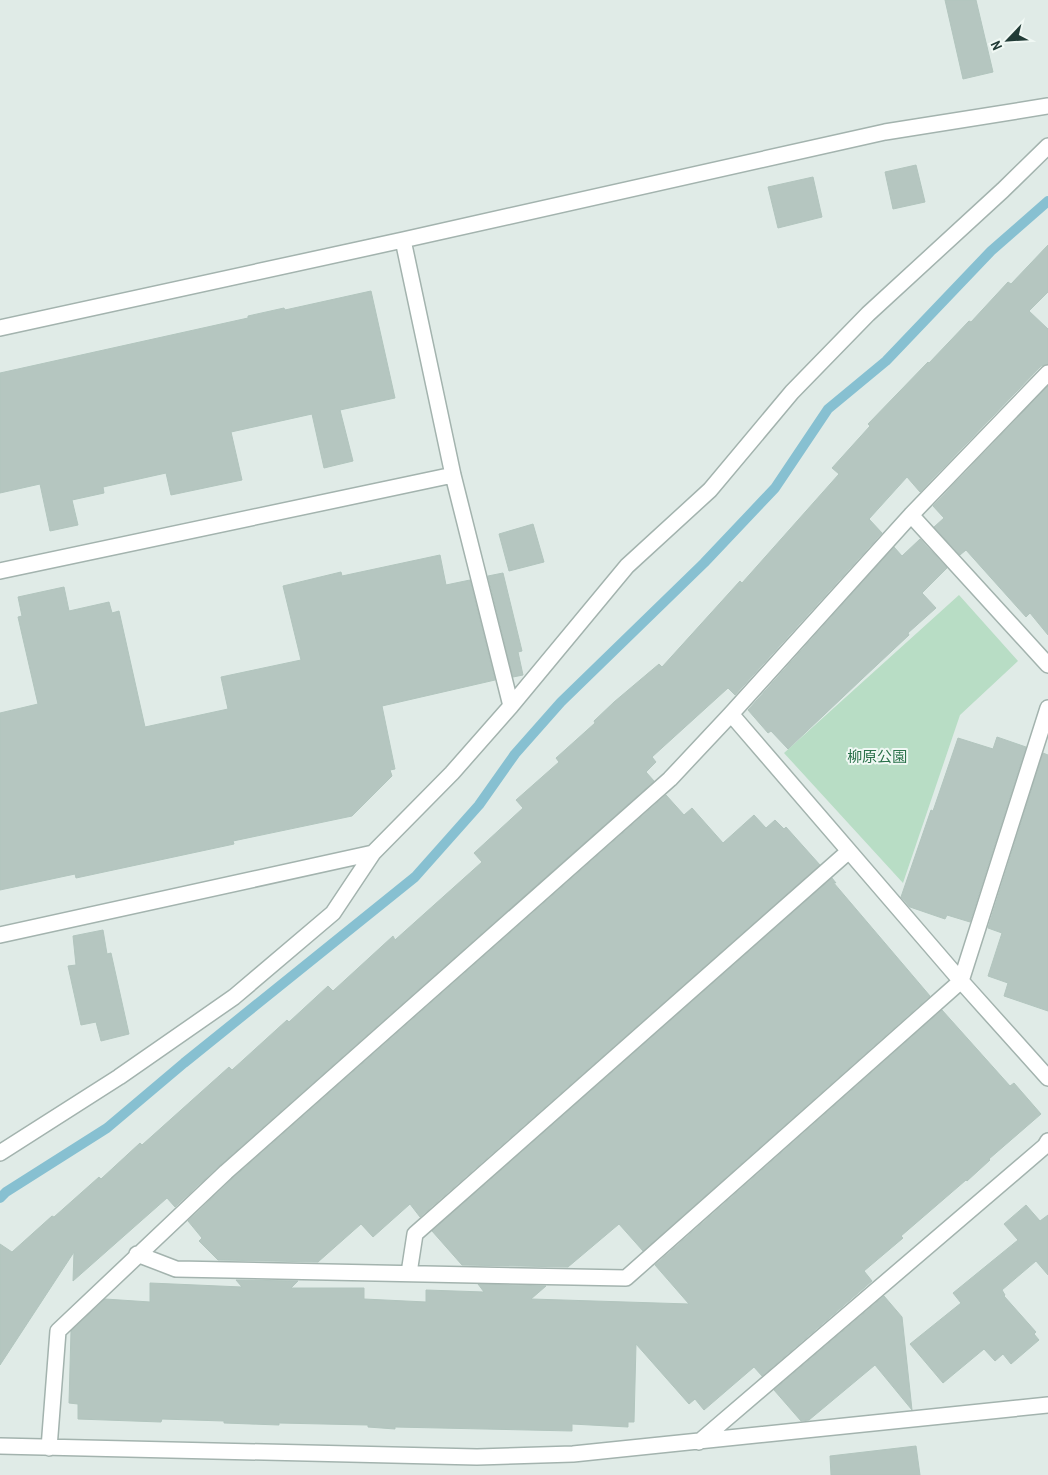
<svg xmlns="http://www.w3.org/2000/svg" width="1048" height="1475" font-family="'Archivo Narrow','Noto Sans JP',sans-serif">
  <rect width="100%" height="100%" fill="#e0ebe7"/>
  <path fill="#b8ddc5" d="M959,595L1018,661L960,715L903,883L784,753Z"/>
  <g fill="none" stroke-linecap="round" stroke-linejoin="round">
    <path stroke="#87c0d1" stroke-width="10" d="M0,1198L6,1192L107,1128L184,1063L415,877L479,805L515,754L561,702L704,563L775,488L828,409L886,361L991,251L1048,201"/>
  </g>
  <path fill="#b5c6c0" stroke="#b2c5be" d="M945,0H976L993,72L963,79Z
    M916,165L925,202L893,209L885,172Z
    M813,177L822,217L778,228L768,187Z
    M1048,245V292L1029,311L1048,329V364L1041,366L920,492L907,477L869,519L882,533L735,695L728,688L652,757L656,762L646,772L654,781L220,1165L175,1207L167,1198L73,1281L74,1252L0,1365V1244L12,1252L52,1216L54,1217L99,1177L101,1179L140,1143L142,1145L229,1067L232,1070L287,1020L289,1022L328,986L333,991L393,936L395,940L482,862L474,853L523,808L516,800L559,762L556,758L595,723L594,721L614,702L659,664L662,667L740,581L742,583L839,474L832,468L870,426L868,424L928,362L929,363L969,321L971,322L1008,282L1011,284Z
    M371,291L395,398L340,410L353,461L324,468L312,414L231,432L242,480L171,495L166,473L103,487L104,493L72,500L78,525L50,531L40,484L0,493V373L248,318V316L284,308L285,310Z
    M1048,386V635L1030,613L1026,617L966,550L960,555L934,527L944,518L933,506Z
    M533,524L544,562L509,571L499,534Z
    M920,539L947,568L922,593L936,608L908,633L909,635L862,679L788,749L771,731L768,733L748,710L894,547L902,556Z
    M440,555L446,585L470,580L495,680L382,706L395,769L390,770L392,776L352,816L233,841L234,844L76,878L75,874L0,890V713L38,704L18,617L22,616L18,597L64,587L69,611L109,602L112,613L119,611L145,727L228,709L221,677L301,660L283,586L341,572L342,576Z
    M503,573L522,651L518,652L523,675L513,677L488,576Z
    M997,737L1026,747L970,922L947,915L945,919L910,907L901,897L931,810L933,811L958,738L993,749Z
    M1043,753L1048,755V1011L1004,996L1008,983L988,976L1002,933L988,928Z
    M666,795L684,815L692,808L723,843L754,815L766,828L775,820L784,829L786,827L820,865L420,1217L410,1204L373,1237L361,1224L318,1262L218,1260L199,1241L202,1238L188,1221L232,1179Z
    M832,878L836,883L833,882L930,996L643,1251L619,1224L568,1267L462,1265L432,1231Z
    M103,930L107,954L111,953L129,1034L101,1041L96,1022L81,1025L68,966L76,965L73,936Z
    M942,1010L1010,1086L1014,1083L1041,1114L989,1159L990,1160L967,1181L966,1180L901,1236L903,1238L864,1271L872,1281L762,1376L754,1367L704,1410L695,1399L689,1404L636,1344L634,1422H628V1427L572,1424V1431L395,1427V1429L368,1427V1425L279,1423V1425L224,1423V1421L162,1419L161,1422L78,1419V1404L69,1403L71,1331L105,1299L150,1302V1283L242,1287L236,1280L298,1281L291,1288H364V1299L426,1302V1290L484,1292L478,1284L546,1286L531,1299L689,1304L655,1265Z
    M1026,1205L1040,1221L1048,1215V1275L1036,1261L1002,1290L1005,1295L1004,1296L1036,1332L1034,1334L1039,1340L1011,1364L1003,1354L995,1361L984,1349L943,1383L910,1344L961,1303L953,1293L1018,1240L1004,1224Z
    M884,1296L902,1317L912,1410L875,1365L809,1420L801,1421L774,1390Z
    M916,1446L920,1475H831L830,1456Z"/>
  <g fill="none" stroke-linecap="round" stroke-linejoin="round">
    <g stroke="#a3b3ae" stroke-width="18">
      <path id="street" d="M403,240L453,475L511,706
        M0,328L403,240L885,132L1048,106
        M911,515L1048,665
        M0,571L453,475
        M731,714L961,981L1048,1078
        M0,935L373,853L452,773L511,706L627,566L710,490L792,392L868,314L1003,190L1048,146
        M0,1153L119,1077L234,997L333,913L373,853
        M137,1254L176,1269L626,1278L961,981L1048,708
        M409,1273L415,1234L849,851
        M699,1442L1045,1146L1048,1141
        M0,1446L477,1457L573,1454L1048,1405
        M49,1448L58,1331L226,1172L670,779L731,714L911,515L1048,373"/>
    </g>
    <use href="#street" stroke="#fff" stroke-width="15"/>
  </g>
  <g text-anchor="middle" stroke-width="4" stroke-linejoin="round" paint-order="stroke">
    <g font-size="15" fill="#2b724b" stroke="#f0f8f4">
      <text x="877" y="762">柳原公園</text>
    </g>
  </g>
  <g transform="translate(1008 40) rotate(245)" stroke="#f0f8f4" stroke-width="4" paint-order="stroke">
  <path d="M0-4L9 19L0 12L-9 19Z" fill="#213b36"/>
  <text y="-8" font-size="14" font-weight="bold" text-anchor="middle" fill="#213b36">N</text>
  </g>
</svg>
